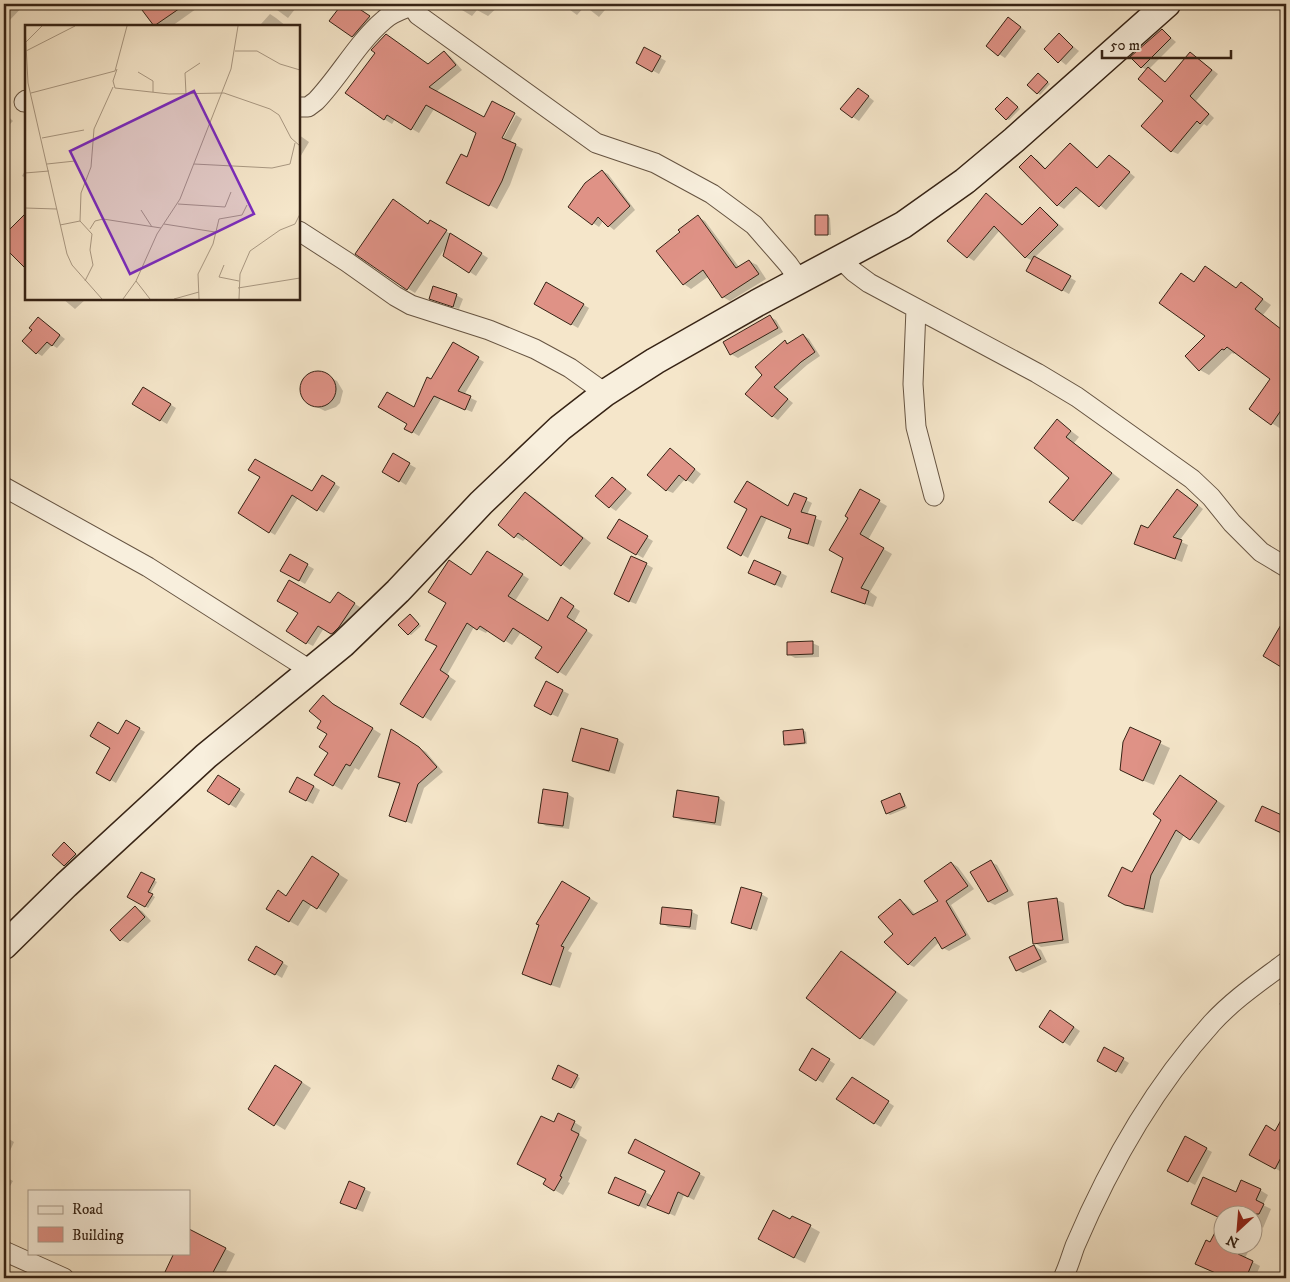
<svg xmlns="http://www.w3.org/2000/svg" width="1290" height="1282" font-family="'IM FELL DW Pica',serif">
  <rect width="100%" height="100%" fill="#f5e6ca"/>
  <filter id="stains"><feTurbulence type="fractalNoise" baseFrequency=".004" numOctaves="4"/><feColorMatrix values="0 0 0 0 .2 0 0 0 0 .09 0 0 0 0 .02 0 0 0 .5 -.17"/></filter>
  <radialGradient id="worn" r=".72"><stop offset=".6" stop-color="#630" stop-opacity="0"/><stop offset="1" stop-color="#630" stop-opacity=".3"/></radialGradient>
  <path fill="#0003" d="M4,4H25L8,22L4,20Z
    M153,4H203L172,26H155L144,10Z
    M269,4H299L288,18Z
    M343,4H351L375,21L359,40L331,21Z
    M456,4H501L488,16L477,10L472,16L462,10Z
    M562,4H610L599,17L585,6L577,15Z
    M675,4H692L690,10Z
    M1052,4H1065L1058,7Z
    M270,14L276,18L286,26H264L261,24Z
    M1014,22L1026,31L1005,58L987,46Z
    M1162,30L1176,42L1149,69L1166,83L1191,53L1218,74L1196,101L1214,118L1207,126L1204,124L1178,154L1171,151L1165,101L1147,70L1141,67Z
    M1059,35L1079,51L1066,65L1046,49Z
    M394,40L429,65L444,52L451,57L462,70L436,92L498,143L500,144L516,115L522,119L510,142L523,149L510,185L497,209L447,182L468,159L478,132L434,109L419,133L395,119L392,124L384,119Z
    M644,49L666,61L659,74L637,62Z
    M1039,74L1050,84L1040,95L1029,85Z
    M864,93L874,101L859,121L853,117Z
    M1010,100L1020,109L1009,120L1006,119Z
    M4,113L13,121L4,130Z
    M299,135L309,142L299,159Z
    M1070,144L1076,148L1099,169L1109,156L1135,177L1106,210L1082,191L1064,209L1058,205L1031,156L1038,160L1047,170Z
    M26,169V178L22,176Z
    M602,171L608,174L635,210L614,230L603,221L599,227L570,207Z
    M986,195L1024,225L1041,209L1047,213L1064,229L1034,258L1076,281L1069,294L1028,271L1033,261L1025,257L1000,230L974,261L968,257Z
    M26,212V265L4,245V237Z
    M828,216L830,218L831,235H819L817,234Z
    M698,217L705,221L739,267L749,261L757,265L766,279L730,301L723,297L709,276L691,289L684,284L658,251Z
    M429,225L438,226L488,258L476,276L444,255L446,247L415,293L407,288Z
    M1195,283L1237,289L1241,284L1271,305L1263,315L1286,333V421L1281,429L1250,409L1271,379L1236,352L1234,354L1232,353L1209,375L1200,370L1207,336Z
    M547,284L589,308L578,328L536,304Z
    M456,295L463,299L459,309L430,298Z
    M63,299H86L75,309Z
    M770,317L776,320L783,332L738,358L731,354Z
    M43,322L65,339L57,348L52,345L42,356L37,353L34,330Z
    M803,335L809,339L820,356L807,365L778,391L793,403L778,420L772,416L764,375L785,342L789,344Z
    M453,344L484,362L464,395L477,401L472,412L441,399L419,436L406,428L414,409Z
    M319,372L337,381L343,391L340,403L336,407L325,411L307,402L303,398L301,386L307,376Z
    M144,388L176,408L167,424L134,404Z
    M1058,421L1079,437L1074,443L1120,479L1082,525L1073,520L1071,477Z
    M676,454L701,474L693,484L685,479L673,493L666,490Z
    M393,455L416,468L406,485L384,471Z
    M262,476L312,493L323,477L340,487L324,513L298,498L275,535L239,513Z
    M613,478L632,493L616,511L610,507Z
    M861,491L887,506L868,540L892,554L870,592L877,597L873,607L840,596L832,591L845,557L850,518Z
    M526,493L534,498L591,543L570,570L526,538L523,541L514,536Z
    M1184,494L1203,509L1179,541L1188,545L1182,562L1142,547L1148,529Z
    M806,500L812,503L807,515L822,521L814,547L790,538L793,529L767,518L748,558L728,547L749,509L788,507Z
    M619,521L653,541L643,558L609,538Z
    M4,533L6,534L5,555H4Z
    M290,555L314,569L305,584L282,570Z
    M495,557L529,579L515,601L548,622L561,599L580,611L574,622L593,635L566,676L537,658L544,647L521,632L512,645L488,630L486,633L474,627L447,675L456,681L431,721L402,703L438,646L472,576Z
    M646,564L653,568L636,604L621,598Z
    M781,573L787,576L782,588L756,576Z
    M338,594L360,607L345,630L338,637L324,628L313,646L307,643Z
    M413,617L421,626L411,635L409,634Z
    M812,643L819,646V657L795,658L788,654Z
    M547,683L569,694L558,717L542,710Z
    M323,697L381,734L359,770L355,768L342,790L316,775L329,752V734L322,721Z
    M127,722L145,732L116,783L98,772Z
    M1130,729L1170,748L1154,785L1132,776Z
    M803,730L806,732L807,744L788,746L786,744Z
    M398,734L426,752L443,772L424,788L412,824L390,815L401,785L379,777Z
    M618,740L624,744L615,774L579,764L573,760Z
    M1181,776L1225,806L1199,844L1184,835L1160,880L1153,913L1135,909L1117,900L1163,820Z
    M298,778L320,790L313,804L297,796Z
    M225,780L245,794L236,808L229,804Z
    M567,794L574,798L569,829L546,826L540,822Z
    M900,795L902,796L907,808L890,815L887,813Z
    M719,798L725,802L721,826L681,820L675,816Z
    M67,845L78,856L67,867L65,865Z
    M991,862L997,865L1014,895L995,905L989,902Z
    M321,863L348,880L326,913L312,904L298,926L289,921L287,897Z
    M952,863L958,867L974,889L951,905L971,939L949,951L943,948L939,942L914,967L908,964L894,934L900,900L906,904L916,915L940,901Z
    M142,874L157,882L150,894L155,897L148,908L129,896Z
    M563,883L598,903L568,951L572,953L560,988L532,979L523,974Z
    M761,894L768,898L757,931L732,922Z
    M1057,900L1064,903L1069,943L1041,947L1035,943Z
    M135,908L142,911L151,921L128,943L121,940Z
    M692,912L698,915L696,930L668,927L662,923Z
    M1034,946L1041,950L1047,962L1023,973L1017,970Z
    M257,948L288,966L282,978L250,959Z
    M842,953L855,960L908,1000L874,1046L861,1038Z
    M1286,996V1010L1279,1004Z
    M1056,1015L1080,1031L1070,1046L1040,1026Z
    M1105,1049L1129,1063L1122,1074L1098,1061Z
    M813,1050L835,1064L823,1083L800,1069Z
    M559,1067L580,1078L574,1089L553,1078Z
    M286,1072L311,1088L285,1130L249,1108Z
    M858,1082L894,1106L881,1127L874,1123Z
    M1283,1119L1286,1121L1285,1174L1259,1159Z
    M574,1122L582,1127L579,1135L587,1140L568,1182L570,1183L563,1195L544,1184L547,1179L555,1124Z
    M4,1136L14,1142L4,1164Z
    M1186,1138L1212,1152L1195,1185L1169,1170Z
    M635,1141L705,1177L694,1200L684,1195L675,1216L648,1204L646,1209L616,1196L645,1192L653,1196L666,1171Z
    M4,1176L13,1181L4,1196Z
    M364,1189L371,1192L363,1212L348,1206Z
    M1260,1190L1268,1195L1263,1205L1271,1209L1263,1228L1262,1227L1252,1244V1214H1222V1219L1192,1204L1236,1194Z
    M793,1217L820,1232L805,1263L769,1245Z
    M1222,1220V1244H1252L1245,1258L1260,1266L1255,1278H1228L1204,1268L1210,1243Z
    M189,1230L235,1254L223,1278H178L167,1272L189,1253Z"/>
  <path fill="#df9286" stroke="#362315" d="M151,4H186L154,26L142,10Z
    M342,4H352L370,16L352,37L329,21Z
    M1008,17L1021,27L998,56L986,46Z
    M1162,29L1171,38L1141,68L1130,57Z
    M1059,33L1073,47L1058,63L1044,49Z
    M386,34L428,64L444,51L456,65L429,87L484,117L492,101L515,113L502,138L516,144L502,181L489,206L446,183L461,154L467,157L476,133L426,105L411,130L387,115L384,120L345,93L375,53L371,50Z
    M644,47L661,56L652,72L636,63Z
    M1190,52L1212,70L1190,96L1209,114L1200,124L1197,121L1171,152L1141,126L1163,101L1138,79L1148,67L1165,82Z
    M1038,73L1048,82L1037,94L1027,85Z
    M858,88L869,96L852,118L840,109Z
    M1007,97L1018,107L1006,120L995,109Z
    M1070,143L1097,168L1109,155L1130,172L1099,207L1076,187L1057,206L1019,167L1031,155L1045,169Z
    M602,170L630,206L608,227L598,217L592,225L568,207L585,183Z
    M986,193L1022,225L1040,207L1058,225L1025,258L994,226L967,258L947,241Z
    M393,199L428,224L430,220L447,230L407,290L355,254Z
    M26,213V269L4,247V235Z
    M698,215L736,268L749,260L759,274L722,298L703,270L683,285L656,251L680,232L678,230Z
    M815,215H828V235H815Z
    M450,233L482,253L469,273L443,256Z
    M1034,256L1071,276L1062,291L1026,271Z
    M1205,266L1236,288L1241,282L1263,299L1255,309L1286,333V403L1271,425L1249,409L1270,379L1227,347L1224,350L1222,349L1199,371L1185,356L1205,336L1159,303L1181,273L1194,282Z
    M546,282L584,304L571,325L534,304Z
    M433,286L457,294L453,307L429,299Z
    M770,315L778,328L730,355L723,342Z
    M38,317L60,335L52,346L47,342L36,354L22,341L32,330L29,328Z
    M803,334L815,352L801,362L774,387L788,399L772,417L745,394L762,375L755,367L785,340L787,344Z
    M453,342L479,357L458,391L471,396L465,410L434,396L412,433L404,429L407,424L378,407L387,392L414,407L427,377L431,379Z
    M300 389a18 18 0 1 1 36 0a18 18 0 1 1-36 0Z
    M143,387L171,404L160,421L132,404Z
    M1057,419L1071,431L1066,437L1112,473L1073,521L1049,502L1069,478L1034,448Z
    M670,448L695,469L686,481L679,475L666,491L647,475Z
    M393,453L410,463L399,482L382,472Z
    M255,459L312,491L322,475L335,483L317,511L292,495L269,533L238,513L260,477L248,470Z
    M612,477L626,489L609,508L595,496Z
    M747,481L788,506L794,493L807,498L801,512L816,516L808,544L788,538L791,529L761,516L741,556L727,548L747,509L734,502Z
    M860,489L880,500L860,534L884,548L861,588L869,591L865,604L831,592L843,558L829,550L848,518L845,516Z
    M1177,489L1198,505L1173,537L1182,540L1175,559L1134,544L1141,525L1148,528Z
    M525,492L583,538L561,566L518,533L514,538L498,525Z
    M619,519L648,536L636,555L607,538Z
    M487,551L523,574L508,596L548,621L561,597L574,606L567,617L587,630L558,673L535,658L542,647L513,628L504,642L480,626L477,630L467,623L440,670L449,676L423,718L400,704L437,646L425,640L446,603L428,592L449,560L471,575Z
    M290,554L308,564L299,581L280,571Z
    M631,556L647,563L629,602L614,594Z
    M754,560L781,572L775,585L748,573Z
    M289,580L330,603L338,592L355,603L339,627L333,633L331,634L318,626L306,644L286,631L298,613L277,601Z
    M410,614L419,624L408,635L398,625Z
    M1286,616V670L1263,656Z
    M813,641V654L787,655V642Z
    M546,681L563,690L551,715L534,706Z
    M323,695L333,704L373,728L350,766L346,764L333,786L314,775L328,753L319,747L327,734L317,728L321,721L309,711Z
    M126,720L140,728L110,781L96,773L110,748L90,736L98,722L118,734Z
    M1130,727L1161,741L1143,781L1120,770L1123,742Z
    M581,728L618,739L609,771L572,761Z
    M391,729L419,747L437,767L418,784L406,822L389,816L400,783L378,777Z
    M803,729L805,743L784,745L783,731Z
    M218,775L240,789L229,805L207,791Z
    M1180,775L1217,801L1190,840L1176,830L1151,875L1144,909L1125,905L1108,896L1122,867L1132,872L1161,820L1153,814Z
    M297,777L314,786L306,801L289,792Z
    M543,789L568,793L563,826L538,823Z
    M677,790L719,797L715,823L673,817Z
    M900,793L905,806L886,814L881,801Z
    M1262,806L1286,817V835L1255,821Z
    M64,842L76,854L64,866L52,855Z
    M312,856L339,874L317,909L303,900L289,922L266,909L278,890L286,896Z
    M991,860L1008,891L988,902L970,872Z
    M951,862L968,886L946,901L966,935L942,949L935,937L908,965L884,942L893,934L878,917L900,899L913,915L938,901L924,881Z
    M141,872L155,879L148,892L153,894L145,907L127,897Z
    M562,881L590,898L561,946L564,947L551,985L522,974L539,925L536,924Z
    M741,887L762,893L751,929L731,923Z
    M1057,898L1063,940L1033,944L1028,902Z
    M135,906L145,917L120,941L110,930Z
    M662,907L692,910L690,927L660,924Z
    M1034,945L1041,959L1016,971L1009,957Z
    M256,946L283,962L275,975L248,960Z
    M841,951L896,992L860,1039L806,998Z
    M1050,1010L1074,1027L1063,1043L1039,1027Z
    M1104,1047L1124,1058L1116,1072L1097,1061Z
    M812,1048L830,1059L816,1081L799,1070Z
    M275,1065L302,1082L274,1126L248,1109Z
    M558,1065L578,1075L571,1088L552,1079Z
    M852,1077L889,1101L874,1124L836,1099Z
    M1286,1111V1148L1275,1169L1249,1155L1266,1125L1275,1131Z
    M558,1113L575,1121L571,1130L579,1134L560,1176L562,1177L554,1191L543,1184L546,1179L517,1164L541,1116L554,1122Z
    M1185,1136L1207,1148L1188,1182L1167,1171Z
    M635,1139L700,1173L688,1197L678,1192L669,1214L647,1205L665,1171L628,1153Z
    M615,1177L646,1191L639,1206L608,1193Z
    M1203,1177L1236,1192L1241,1180L1261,1189L1256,1200L1264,1204L1259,1214H1222V1244H1243L1238,1254L1253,1261L1246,1278H1227L1195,1264L1206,1240L1210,1242L1222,1219L1191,1204Z
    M349,1181L365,1188L356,1209L340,1203Z
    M773,1210L790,1219L792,1216L811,1225L794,1258L758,1239Z
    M189,1229L226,1248L210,1278H177L165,1272L174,1253H189Z"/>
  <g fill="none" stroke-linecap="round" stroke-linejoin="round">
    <g stroke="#665442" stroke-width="21">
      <path id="minor" d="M411,4L418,15L596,143L655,163L712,194L754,225L788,264L800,281
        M24,102L26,100
        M299,107H308L316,101C340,76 357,43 384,20C391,13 401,10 411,6
        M299,231L347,262L395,296L411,305L489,330L535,349L570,368L605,393
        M841,259L854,272L869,283L1037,373L1077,397L1192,479L1211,497L1232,523L1261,552L1286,567
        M916,309L913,384L916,427L934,496
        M4,487L148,567L310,670
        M4,1251L64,1278
        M1063,1278C1068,1268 1071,1257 1075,1246C1109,1166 1154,1087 1212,1023C1234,999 1261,981 1286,962"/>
    </g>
    <g stroke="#362315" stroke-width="29">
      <path id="secondary" d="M4,946L66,885L206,756L343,644L398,591L481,503L560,428L605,393L655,361L757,303L903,225L965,181L1014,140L1167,4"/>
    </g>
    <use href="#minor" stroke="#f8efdd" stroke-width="19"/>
    <use href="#secondary" stroke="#f8efdd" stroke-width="26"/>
  </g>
  <g transform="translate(25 25)">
    <rect width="275" height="275" fill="#f5e6ca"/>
    <path fill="none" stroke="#a99882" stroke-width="1" d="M0,1L3,58L42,229L47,240L77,274M1,17L17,1M1,26L50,1M210,26H232L255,39L275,45M92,44L88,56L90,63L144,69L199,68L245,84L254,90L266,113L275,121M113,47L128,56V67M6,68L90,46L102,1M161,69L160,48L175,38M17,113L59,105M22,139L50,136M169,139L247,143L265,139L270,118M0,148L24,146M153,179L200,182L206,167M0,183L32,184M116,185L127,202M55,196L67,209L65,225L68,240L60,256M139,199L190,207M35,200L55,196L56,168L66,142L69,104L88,62M65,204L70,196L78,194L136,203M199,240L194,252L214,256M111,256L125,274M213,263L275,253M98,274L111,256L132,209L155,174L206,44L213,1M149,274L174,267M174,274L173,249L188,219L194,194L217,190L222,180M214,274L215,249L225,226L255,205L270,199L275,189"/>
    <path fill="#7b2cbf" fill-opacity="0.15" stroke="#7b2cbf" stroke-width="2.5" d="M169,66L229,189L105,249L45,126Z"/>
    <rect width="275" height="275" fill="none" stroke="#362315" stroke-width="2.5"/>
  </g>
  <rect width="1290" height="1282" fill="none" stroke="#f5e6ca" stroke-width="20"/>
  <rect x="5" y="5" width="1280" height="1272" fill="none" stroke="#362315" stroke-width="2.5"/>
  <rect x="10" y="10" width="1270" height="1262" fill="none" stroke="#362315"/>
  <rect x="28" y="1190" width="162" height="65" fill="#f8efdd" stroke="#aa9d8d"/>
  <rect x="38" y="1206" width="25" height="8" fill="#f8efdd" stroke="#aa9d8d"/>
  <text x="72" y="1214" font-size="15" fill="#362315">Road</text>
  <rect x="38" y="1227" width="25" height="15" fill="#df9286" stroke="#aa9d8d"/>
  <text x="72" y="1240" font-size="15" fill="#362315">Building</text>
  <g transform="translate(1238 1230) rotate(206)"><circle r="24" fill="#f8efdd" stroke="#aa9d8d"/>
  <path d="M0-4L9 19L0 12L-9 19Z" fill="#8f2418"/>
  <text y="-8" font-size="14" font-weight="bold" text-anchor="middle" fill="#362315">N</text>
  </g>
  <path d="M1102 50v8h129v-8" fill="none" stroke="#362315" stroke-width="2.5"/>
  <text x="1110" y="50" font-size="15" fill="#362315" stroke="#f8efdd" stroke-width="4" paint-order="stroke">50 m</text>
  <rect width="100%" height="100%" filter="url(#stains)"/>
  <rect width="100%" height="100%" fill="url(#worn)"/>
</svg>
